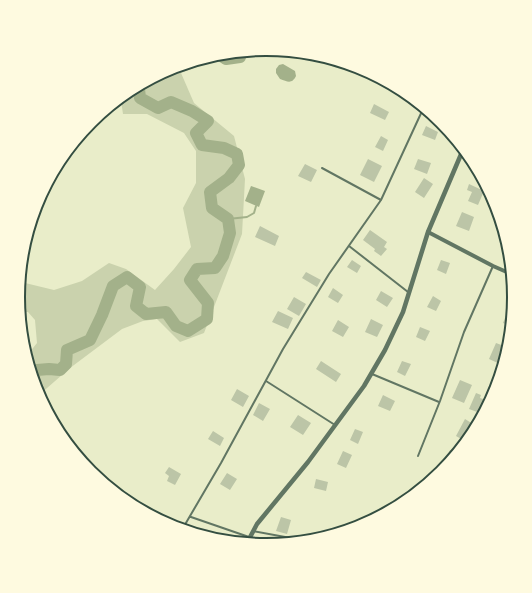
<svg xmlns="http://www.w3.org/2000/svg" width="532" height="593" font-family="Mulish,sans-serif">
  <rect width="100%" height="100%" fill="#e9edc9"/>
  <path fill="#cad2ad" d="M215,59L181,73L194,103L234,136L245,179L242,234L204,333L180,342L157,319L143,321L122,329L70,368L39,395L37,391L29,353L37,343L35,320L28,312H21L18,296L21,282L54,290L82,281L109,263L126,269L155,290L174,269L191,247L183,208L196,183V151L184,133L147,114H123L121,101L171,67Z"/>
  <path fill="#a3b18a" d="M283,64L295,71L296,76C292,84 288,82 280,79L276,73V69L279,65Z
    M251,186L265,191L259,207L245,201Z"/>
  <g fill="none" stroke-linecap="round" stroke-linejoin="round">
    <path stroke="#a3b18a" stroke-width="2" d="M228,219L247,217L254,213L256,206"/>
    <path stroke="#a3b18a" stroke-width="12" d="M223,57L226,59L240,57L241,53
      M34,375L37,370L49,369L60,370L66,364L67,350L90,340L102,315L113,286L127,277L140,287L136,306L146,314L166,312L176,326L188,331L207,319L208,303L190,280L197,269L215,268L223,256L230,233L228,219L212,208L210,192L229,178L239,165L237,154L224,148L202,145L196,133L208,121L192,111L171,102L158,108L140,98L139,89"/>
  </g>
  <path fill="#bcc5a7" d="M374,104L389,112L385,120L370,113Z
    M426,126L438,132L435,140L422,135Z
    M381,136L388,140L383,151L375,147Z
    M368,159L382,166L374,182L360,175Z
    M418,159L431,163L427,174L414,169Z
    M305,164L317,170L311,182L298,176Z
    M424,178L433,184L424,198L415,192Z
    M469,184L484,191L478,205L468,201L472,192L467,190Z
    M462,212L474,217L469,231L456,226Z
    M260,226L279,236L275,246L255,237Z
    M370,230L387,242L384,247L387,249L381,256L374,251L375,249L363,240Z
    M352,260L361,266L357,273L347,267Z
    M441,260L450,263L446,274L437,270Z
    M306,272L321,280L317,287L302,278Z
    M333,288L343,295L338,303L328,297Z
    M381,291L393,298L387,307L376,300Z
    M433,296L441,301L436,311L427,307Z
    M294,297L306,304L299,316L287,309Z
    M508,310L511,311L508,325L503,323Z
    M278,311L293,318L288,329L272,322Z
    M371,319L383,325L377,337L365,332Z
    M338,320L349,327L343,337L332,331Z
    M420,327L430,331L425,341L416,337Z
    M496,343L504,346L500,364L489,359Z
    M321,361L341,374L336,382L316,369Z
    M402,361L411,364L405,376L397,372Z
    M460,380L472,385L464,403L452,398Z
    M237,389L249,396L243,407L231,400Z
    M476,393L481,395L480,398L486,400L480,413L469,409Z
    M383,395L395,401L390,411L378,406Z
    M259,403L270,409L263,421L253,415Z
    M298,415L311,423L303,435L290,427Z
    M465,419L473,424L463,440L456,436Z
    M355,429L363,432L358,444L350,440Z
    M213,431L224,438L220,446L208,439Z
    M450,450L454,452L446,464L444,463Z
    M343,451L352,455L346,468L337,464Z
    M169,467L181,474L175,485L167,481L169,476L165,473Z
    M227,473L237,479L230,490L220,484Z
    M316,479L328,482L326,491L314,488Z
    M281,517L291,520L287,534L276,531Z"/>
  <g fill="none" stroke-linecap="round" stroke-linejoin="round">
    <path stroke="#617663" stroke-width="2" d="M322,168L381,200
      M349,246L408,292
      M372,374L439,402
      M266,381L335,425
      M418,456L440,401L464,332L493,266
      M191,517L249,537
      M183,528L221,463L283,349L329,274L381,200L423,109
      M253,531L296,539"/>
    <path stroke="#617663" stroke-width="4" d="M428,232L493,266L509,273"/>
    <path stroke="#617663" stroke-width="4.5" d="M248,541L257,524L308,462L364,386L385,350L403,312L428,232L462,152"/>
  </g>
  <path d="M0 0H532V593H0ZM25 297a241 241 0 1 1 482 0a241 241 0 1 1-482 0Z" fill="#fefae0" fill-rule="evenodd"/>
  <path fill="none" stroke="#344e41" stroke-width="2" d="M25 297a241 241 0 1 1 482 0a241 241 0 1 1-482 0Z"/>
</svg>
